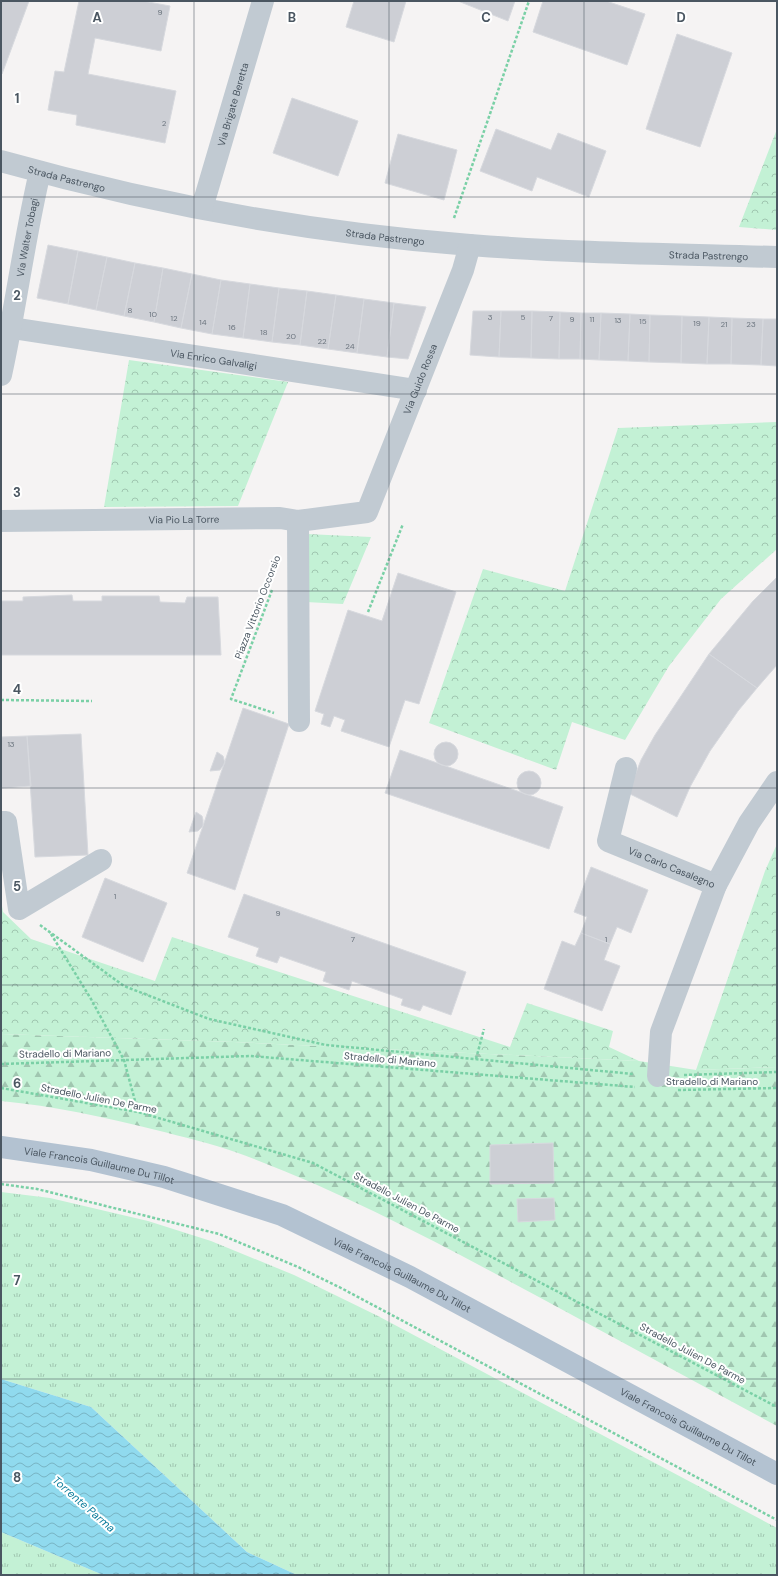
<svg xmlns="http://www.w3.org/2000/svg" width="778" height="1576" font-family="'DM Sans',sans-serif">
  <defs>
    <pattern id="grass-tufts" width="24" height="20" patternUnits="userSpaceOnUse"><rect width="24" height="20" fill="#c3f1d5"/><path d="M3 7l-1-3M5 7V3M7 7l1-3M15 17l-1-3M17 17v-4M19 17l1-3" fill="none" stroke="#a0c6b0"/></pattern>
    <pattern id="forest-firs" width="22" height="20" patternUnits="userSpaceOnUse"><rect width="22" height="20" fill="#c3f1d5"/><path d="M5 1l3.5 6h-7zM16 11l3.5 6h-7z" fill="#a0c6b0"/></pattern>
    <pattern id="park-crowns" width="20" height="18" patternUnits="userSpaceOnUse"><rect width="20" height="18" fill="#c3f1d5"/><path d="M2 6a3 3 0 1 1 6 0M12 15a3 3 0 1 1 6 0" fill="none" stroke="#a0c6b0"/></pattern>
    <pattern id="water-waves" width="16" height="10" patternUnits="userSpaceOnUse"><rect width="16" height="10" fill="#90daee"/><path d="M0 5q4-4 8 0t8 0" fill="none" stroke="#78b4c4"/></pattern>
  </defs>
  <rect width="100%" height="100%" fill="#f5f3f3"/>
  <path fill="url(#grass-tufts)" d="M1,1192L50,1198L148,1221L211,1241L294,1275L378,1316L777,1528V1575H297L247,1552L91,1407L1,1379Z
    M1,1532L103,1575H1Z"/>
  <path fill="url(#forest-firs)" d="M1,1034L234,1042L639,1061L696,1070L777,1067V1426C697,1383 617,1339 537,1296C440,1244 342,1191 238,1153C211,1143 183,1137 156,1130C104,1117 54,1106 1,1101Z"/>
  <path fill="url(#park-crowns)" d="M777,129V230L739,227Z
    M129,360L288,382L238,506L104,507Z
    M777,422V549L721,599L669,666L625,740L572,722L556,770L429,723L483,569L565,591L618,428Z
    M307,534L371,537L343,604L306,602Z
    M777,844V1067L696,1070L765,871Z
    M1,900L3,912L31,939L155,981L172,937L510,1047L527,1003L613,1031L609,1047L639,1061L234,1042L1,1034Z"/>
  <path fill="url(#water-waves)" d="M1,1379L91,1407L247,1552L297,1575H103L1,1532Z"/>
  <path fill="#cdcfd5" stroke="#d7d9de" d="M1,1H29L2,74L1,73Z
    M79,1H143L170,6L161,51L95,38L88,74L176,91L165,143L76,125L77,115L48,110L55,71L64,72Z
    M354,1H406L394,42L346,27Z
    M458,1H515L508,21Z
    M543,1H606L645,14L627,65L533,32Z
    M677,34L732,53L700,147L646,129Z
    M292,98L358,121L338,176L273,153Z
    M496,129L551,150L558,133L606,151L589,197L537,177L532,191L480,171Z
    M398,134L457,150L444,200L385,183Z
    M48,245L78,251L68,304L37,298Z
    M78,251L107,257L96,310L68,304Z
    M107,257L135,263L124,316L96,310Z
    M135,263L163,268L154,322L124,316Z
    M163,268L192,274L181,328L154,322Z
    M192,274L221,280L212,334L181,328Z
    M221,280L250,284L243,338L212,334Z
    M250,284L279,288L272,342L243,338Z
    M279,288L307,291L300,345L272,342Z
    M307,291L336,295L328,349L300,345Z
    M336,295L364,299L357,353L328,349Z
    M364,299L394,303L387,357L357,353Z
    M394,303L426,307L408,359L387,357Z
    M473,311H501L499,357L470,355Z
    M501,311H532L531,358L499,357Z
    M532,311L560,312L559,359L531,358Z
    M560,312L581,313L580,359H559Z
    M581,313H601L599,360L580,359Z
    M601,313L630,314L628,361L599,360Z
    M630,314L650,315L649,362L628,361Z
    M650,315L682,316L681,363L649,362Z
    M682,316L709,317L707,364L681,363Z
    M709,317L732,318L731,364H707Z
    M732,318L763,319L761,365L731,364Z
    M763,319H777V366L761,365Z
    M398,573L456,592L419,704L405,700L389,747L341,731L345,720L334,716L330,727L321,724L324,714L315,711L348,610L382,621Z
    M777,577V665L757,688L709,654L753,601Z
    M72,595L73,601H102V596H159L160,602L185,603L187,597H218L221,655H1V601H23V597Z
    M709,654L757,688L738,711L710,751L690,787L677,817L628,793L641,760L655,735Z
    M243,708L289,724L235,890L187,873Z
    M81,734L88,855L35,857L27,736Z
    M27,736L31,786L1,788V737Z
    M434 754a12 12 0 1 1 24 0a12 12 0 1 1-24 0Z
    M400,750L563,807L549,849L385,793Z
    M217,752L223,756L225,763L220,770L210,771Z
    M517 783a12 12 0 1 1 24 0a12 12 0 1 1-24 0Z
    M196,812L202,816L203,820V826L198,831L189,832Z
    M591,867L648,890L631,933L617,927L610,944L581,933L587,917L574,912Z
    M105,878L167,903L143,962L82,937Z
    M244,894L466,972L451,1015L423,1005L420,1011L401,1005L403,999L352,981L349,990L323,981L326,972L280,956L277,963L256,956L259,948L228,937Z
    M581,933L610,944L604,960L620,966L602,1011L544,989L562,941L575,946Z
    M553,1143L554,1183L490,1184V1145Z
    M554,1198L555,1220L518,1222L517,1199Z"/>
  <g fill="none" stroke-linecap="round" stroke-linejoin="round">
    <path stroke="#7ad0a6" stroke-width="2.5" stroke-dasharray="3 2" stroke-linecap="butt" d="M454,218L529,1
      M272,590L231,699L274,713
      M368,612L403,524
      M1,700L92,701
      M40,925L124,986L209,1019L326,1045L633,1074
      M51,934L91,999L124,1060L138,1112
      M476,1059L484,1029
      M1,1064L250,1056L635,1087
      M684,1075L777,1072
      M1,1088L138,1112L313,1163L777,1407
      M678,1090L777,1088
      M1,1184L37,1189L219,1234L298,1267L341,1288L777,1520"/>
    <g stroke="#c1cad2" stroke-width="22">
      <path id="s1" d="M1,161C154,204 312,233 470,245C572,253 675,254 777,257"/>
      <path id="s2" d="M202,208L263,1"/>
      <path id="s3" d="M12,328L416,390"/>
      <path id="s4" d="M1,375C16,307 24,239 40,172"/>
      <path id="s5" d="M1,521L280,518L298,521L367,512L463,270L470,245"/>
      <path d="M298,521L299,721"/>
      <path id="s6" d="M626,768L608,841L716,885L749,823L777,782"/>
      <path d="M1,822H6L19,909L101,860"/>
      <path d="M658,1076L661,1032L716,885"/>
    </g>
    <path stroke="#b3c2d1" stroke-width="22" id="s7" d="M1,1147L91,1160L164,1177L282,1215L410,1277L777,1474"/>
  </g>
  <path fill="none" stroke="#4a5661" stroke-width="1" stroke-opacity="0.55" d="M194,1V1575M389,1V1575M584,1V1575M1,197H777M1,394H777M1,591H777M1,788H777M1,985H777M1,1182H777M1,1379H777"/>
  <g text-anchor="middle" stroke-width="4" stroke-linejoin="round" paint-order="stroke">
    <g font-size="8" fill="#6b747e">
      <text x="160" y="15">9</text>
      <text x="164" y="126">2</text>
      <text x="130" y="313">8</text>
      <text x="153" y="317">10</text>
      <text x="490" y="320">3</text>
      <text x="523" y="320">5</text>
      <text x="174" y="321">12</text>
      <text x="551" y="321">7</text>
      <text x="572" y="322">9</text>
      <text x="592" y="322">11</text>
      <text x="618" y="323">13</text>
      <text x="643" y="324">15</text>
      <text x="203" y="325">14</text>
      <text x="697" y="326">19</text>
      <text x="724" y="327">21</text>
      <text x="751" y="327">23</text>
      <text x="232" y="330">16</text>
      <text x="264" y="335">18</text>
      <text x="291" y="339">20</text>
      <text x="322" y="344">22</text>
      <text x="350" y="349">24</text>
      <text x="11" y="747">13</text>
      <text x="115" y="899">1</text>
      <text x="278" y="916">9</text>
      <text x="353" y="942">7</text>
      <text x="606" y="942">1</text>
    </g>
    <g font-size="10" fill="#4a5661" stroke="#fff">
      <text dy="4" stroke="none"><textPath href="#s2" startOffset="108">Via Brigate Beretta</textPath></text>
      <text dy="4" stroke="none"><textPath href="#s1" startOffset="68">Strada Pastrengo</textPath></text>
      <text dy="4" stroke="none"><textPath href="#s1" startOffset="392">Strada Pastrengo</textPath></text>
      <text dy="4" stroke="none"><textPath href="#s4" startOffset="140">Via Walter Tobagi</textPath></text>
      <text dy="4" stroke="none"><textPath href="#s1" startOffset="716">Strada Pastrengo</textPath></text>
      <text dy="4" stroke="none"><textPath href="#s3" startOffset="204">Via Enrico Galvaligi</textPath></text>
      <text dy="4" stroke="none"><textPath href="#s5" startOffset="510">Via Guido Rossa</textPath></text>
      <text dy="4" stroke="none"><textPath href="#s5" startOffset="183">Via Pio La Torre</textPath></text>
      <text transform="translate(257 607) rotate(-69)" y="4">Piazza Vittorio Occorsio</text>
      <text dy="4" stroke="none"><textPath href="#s6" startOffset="144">Via Carlo Casalegno</textPath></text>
      <text transform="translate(65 1053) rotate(-1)" y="4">Stradello di Mariano</text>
      <text transform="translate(390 1059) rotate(5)" y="4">Stradello di Mariano</text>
      <text x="712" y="1085">Stradello di Mariano</text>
      <text transform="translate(99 1098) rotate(11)" y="4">Stradello Julien De Parme</text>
      <text dy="4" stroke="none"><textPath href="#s7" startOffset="100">Viale Francois Guillaume Du Tillot</textPath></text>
      <text transform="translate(407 1202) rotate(28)" y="4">Stradello Julien De Parme</text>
      <text dy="4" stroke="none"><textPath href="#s7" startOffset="424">Viale Francois Guillaume Du Tillot</textPath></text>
      <text transform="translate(693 1353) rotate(28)" y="4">Stradello Julien De Parme</text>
      <text dy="4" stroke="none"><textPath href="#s7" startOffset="748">Viale Francois Guillaume Du Tillot</textPath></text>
    </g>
    <g font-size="11" font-style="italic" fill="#0c7c9b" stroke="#fff">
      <text transform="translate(84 1504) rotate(41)" y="4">Torrente Parma</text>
    </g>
  </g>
  <g font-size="13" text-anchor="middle" font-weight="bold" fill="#4a5661" stroke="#fff" stroke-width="4" stroke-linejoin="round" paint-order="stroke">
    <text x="97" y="22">A</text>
    <text x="292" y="22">B</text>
    <text x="486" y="22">C</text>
    <text x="681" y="22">D</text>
    <text x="17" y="103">1</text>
    <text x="17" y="300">2</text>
    <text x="17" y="497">3</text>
    <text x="17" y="694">4</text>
    <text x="17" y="891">5</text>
    <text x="17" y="1088">6</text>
    <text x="17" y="1285">7</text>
    <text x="17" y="1482">8</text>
  </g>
  <rect width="778" height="1576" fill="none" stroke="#4a5661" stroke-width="4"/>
</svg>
